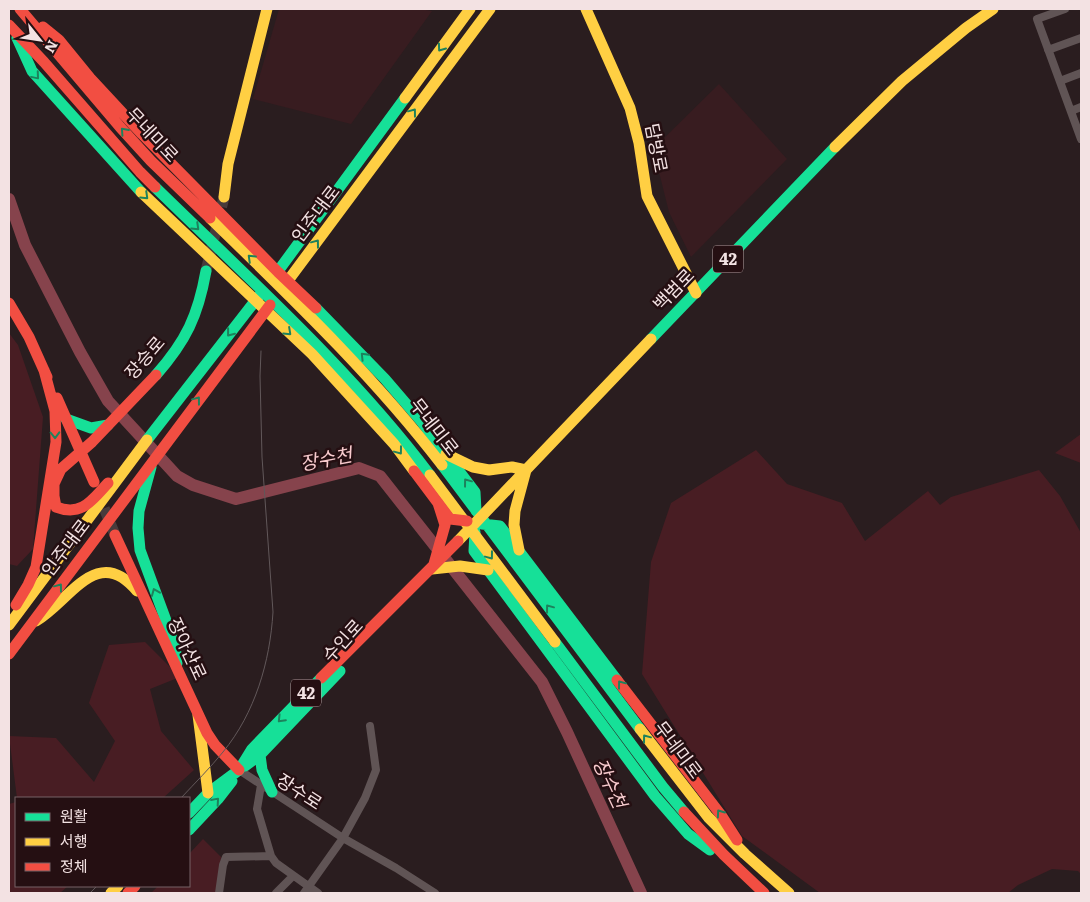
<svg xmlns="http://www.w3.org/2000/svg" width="1090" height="902" font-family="Literata,'Noto Sans KR',serif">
  <rect width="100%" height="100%" fill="#2a1d1f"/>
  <path fill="#381c20" d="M279,9H421L432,11L351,124L253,99Z
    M719,84L787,159L691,257L669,212L655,156L656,146Z"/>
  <path fill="#481d23" d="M9,333L18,345L43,417L33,549L17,566L9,564Z
    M1081,434V463L1055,453Z
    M756,450L787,484L842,503L865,541L928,491L940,505L951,497L1039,470L1060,496L1081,533V874L1078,871L1052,869L1018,885L1008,893H820L742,836L642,674L651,562L671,503Z
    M145,642L180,677L150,689L161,731L194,770L163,798H17L9,736L56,738L94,782L115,741L89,703L109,645Z
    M16,802V886H68L60,893H9V804Z
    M203,839L221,857L217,893H151L158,886H189V854Z"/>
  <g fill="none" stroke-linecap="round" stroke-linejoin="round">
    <path stroke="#86434c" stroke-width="12" d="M9,199L25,245L80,352L108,401L177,476L193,485L236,499L359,468L380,476L542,682L567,732L641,893"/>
    <path stroke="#483b3c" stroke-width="11" stroke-dasharray="11 5.5" stroke-linecap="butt" d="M206,271L224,197
      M98,493L115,535"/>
    <path stroke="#605455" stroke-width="8" d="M1065,9L1037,19L1081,139
      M1048,50L1081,38
      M1060,81L1081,73
      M1071,111L1081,107
      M239,770L343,838L396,868L435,893
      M261,785L257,809L271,856
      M219,893L223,865L226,857L271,856L276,863L318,893
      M276,893L293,876
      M304,893L343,838L365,798L376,770L370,726"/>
    <path stroke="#16e098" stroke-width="11" d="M17,38L32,71L141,192
      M155,187C249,279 350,369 430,475
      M273,278L405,98
      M316,308L385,379L421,421L475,492L476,511
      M651,339L835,147
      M156,375C186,341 198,316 206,271
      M66,419L91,428L108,425
      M147,440L259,296
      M442,465L640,729
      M151,467L139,511L138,528L140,550L175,645L177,663
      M482,524L500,526L617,680
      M475,532L474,551L655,796L688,834L710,850
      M555,642L663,787L684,812
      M260,755L262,770L272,792
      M245,766L260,755L340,671
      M189,813L208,793L239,770L252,749L321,678
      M189,830L218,799L232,781"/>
    <path stroke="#ffcf43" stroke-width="11" d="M586,9L630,108L639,143L647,196L696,293
      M405,98L470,9
      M835,147L902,81L966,28L993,9
      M141,192L312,354L394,444L414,471
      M224,197L228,164L267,9
      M210,218C291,297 373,375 442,465
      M284,286L490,9
      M446,454L473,467L489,470L512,467L526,470L515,511L514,525L519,550
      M430,475L555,642
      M458,541L651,339
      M432,569L460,566L488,570
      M36,621C70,601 97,543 137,591
      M9,625L147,440
      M198,715L208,793
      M640,729L708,817L745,854L789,893
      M111,893L118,886"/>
    <path stroke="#f24e42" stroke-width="11" d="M20,9L120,127L151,161L210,218
      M9,25L44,62L140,172L155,187
      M43,27L59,40L90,78L142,134L278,272L316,308
      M9,303L29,337L47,377
      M57,398L94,482
      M414,471L450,519L467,521
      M108,483C92,500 82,517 56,507L54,496V484L61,469L92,442L156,375
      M115,535L207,733L215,745L239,770
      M434,564L445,525L438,503
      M16,605L28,585L36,567L56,442L55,411L44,370
      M9,654L270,305
      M321,678L458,541
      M617,680L721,815L737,840
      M684,812L724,855L764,893
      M128,893L135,886"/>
    <path stroke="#62585a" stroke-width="1" d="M181,798C195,783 210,768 223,752C255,713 270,662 273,612L262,457L260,376L261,351
      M90,893L97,886"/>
  </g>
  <defs><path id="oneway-chevron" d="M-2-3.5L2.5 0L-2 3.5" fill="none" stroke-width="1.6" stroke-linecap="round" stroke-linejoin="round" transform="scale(1.25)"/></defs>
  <g stroke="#1d825c">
    <use href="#oneway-chevron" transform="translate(441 48) rotate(126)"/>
    <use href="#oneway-chevron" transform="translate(36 76) rotate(50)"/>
    <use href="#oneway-chevron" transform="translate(413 112) rotate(-53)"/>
    <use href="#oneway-chevron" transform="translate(124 131) rotate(-132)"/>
    <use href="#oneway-chevron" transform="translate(145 196) rotate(44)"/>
    <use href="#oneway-chevron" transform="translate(196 227) rotate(44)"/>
    <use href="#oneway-chevron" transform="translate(316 243) rotate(-53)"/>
    <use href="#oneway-chevron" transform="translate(251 258) rotate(-136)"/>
    <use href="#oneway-chevron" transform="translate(288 332) rotate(43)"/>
    <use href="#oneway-chevron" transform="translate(230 333) rotate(128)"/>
    <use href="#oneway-chevron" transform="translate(364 356) rotate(-134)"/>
    <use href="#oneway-chevron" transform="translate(197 400) rotate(-53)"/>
    <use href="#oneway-chevron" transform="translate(55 435) rotate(89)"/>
    <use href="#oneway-chevron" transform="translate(399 451) rotate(53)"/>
    <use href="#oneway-chevron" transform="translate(467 482) rotate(-127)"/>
    <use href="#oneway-chevron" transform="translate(490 556) rotate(53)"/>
    <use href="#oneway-chevron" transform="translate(59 587) rotate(-53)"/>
    <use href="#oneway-chevron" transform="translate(155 592) rotate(-112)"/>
    <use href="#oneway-chevron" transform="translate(549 608) rotate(-127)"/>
    <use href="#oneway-chevron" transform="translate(621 684) rotate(-127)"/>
    <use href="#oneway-chevron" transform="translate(281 719) rotate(134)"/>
    <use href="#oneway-chevron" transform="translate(646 738) rotate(-127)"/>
    <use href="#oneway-chevron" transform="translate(216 801) rotate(-49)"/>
    <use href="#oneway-chevron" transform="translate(720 813) rotate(-125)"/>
  </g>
  <g text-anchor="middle" stroke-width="5" stroke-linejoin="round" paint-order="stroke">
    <g fill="#250f12" stroke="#b5a3a4" stroke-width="1">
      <rect x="713" y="245.5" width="30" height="27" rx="4"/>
      <rect x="291" y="679.5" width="30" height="27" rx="4"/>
    </g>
    <g font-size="16" font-weight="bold" fill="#f3e2e3">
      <text x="728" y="265">42</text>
      <text x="306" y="699">42</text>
    </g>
    <g font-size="18" fill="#f3e2e3" stroke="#250f12">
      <text transform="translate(152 135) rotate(47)" y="6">무네미로</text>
      <text transform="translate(656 148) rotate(79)" y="6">담방로</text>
      <text transform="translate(316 214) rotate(-53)" y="6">인주대로</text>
      <text transform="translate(674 290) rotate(-46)" y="6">백범로</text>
      <text transform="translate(145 358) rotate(-49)" y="6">장승로</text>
      <text transform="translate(434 427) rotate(52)" y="6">무네미로</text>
      <text transform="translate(66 548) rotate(-53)" y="6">인주대로</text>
      <text transform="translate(343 641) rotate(-48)" y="6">수인로</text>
      <text transform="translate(187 649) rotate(65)" y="6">장아산로</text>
      <text transform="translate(678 750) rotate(53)" y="6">무네미로</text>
      <text transform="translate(299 792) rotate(33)" y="6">장수로</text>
    </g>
    <g font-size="19" font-style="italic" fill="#f8cbce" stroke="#250f12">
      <text transform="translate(326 459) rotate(-11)" y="7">장수천</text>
      <text transform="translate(610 783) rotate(65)" y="7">장수천</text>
    </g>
  </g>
  <rect width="1090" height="902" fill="none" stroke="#f3e2e3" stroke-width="20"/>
  <rect x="15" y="797" width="175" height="90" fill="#250f12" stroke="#776366"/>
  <rect x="25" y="813" width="25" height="8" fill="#16e098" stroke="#776366"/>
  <text x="60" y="822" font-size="15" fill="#f3e2e3">원활</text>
  <rect x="25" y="838" width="25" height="8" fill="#ffcf43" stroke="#776366"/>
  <text x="60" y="847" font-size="15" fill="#f3e2e3">서행</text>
  <rect x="25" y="863" width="25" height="8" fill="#f24e42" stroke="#776366"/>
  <text x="60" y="872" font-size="15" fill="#f3e2e3">정체</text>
  <g transform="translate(40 40) rotate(120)" stroke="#250f12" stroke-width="4" paint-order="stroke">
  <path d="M0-4L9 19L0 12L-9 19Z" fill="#f3e2e3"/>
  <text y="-8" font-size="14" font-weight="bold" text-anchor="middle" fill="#f3e2e3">N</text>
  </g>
</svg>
